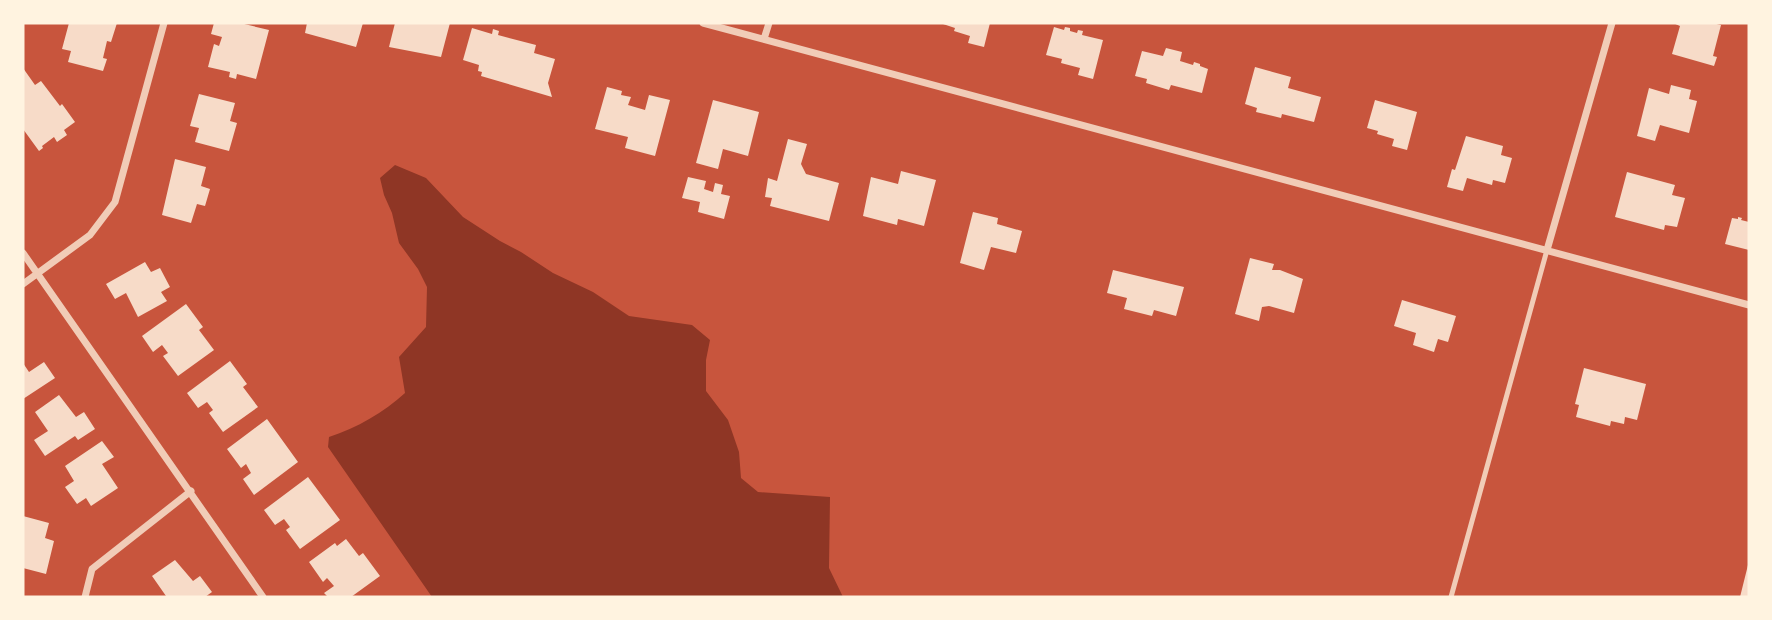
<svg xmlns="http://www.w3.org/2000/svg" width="1772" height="620" font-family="Montserrat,sans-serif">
  <rect width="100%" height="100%" fill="#c8553d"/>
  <path fill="#8f3625" d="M395,165L426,178L463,217L500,241L521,252L553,273L593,292L629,316L692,325L710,340L706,360V391L728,420L739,452L741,478L758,492L830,497L829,568L843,597H432L328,447L329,437C357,428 384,412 405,393L399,357L426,327L427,287L418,269L399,243L392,213L384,195L380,178Z"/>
  <path fill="#f7dbc8" d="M69,23H117L111,42L107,41L103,58L107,59L103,71L68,62L71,51L62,49Z
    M214,23H240L269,30L256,79L237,74L236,79L229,77L230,72L208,67L214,44L219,46L222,37L211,34Z
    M307,23H363L356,47L305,33Z
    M395,23H450L441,57L389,47Z
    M940,23H990L984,47L968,43L970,36L954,31L955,28Z
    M1673,23H1712L1721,25L1713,56L1717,57L1714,66L1672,54L1680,26Z
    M1054,27L1064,30L1065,27L1070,28V31L1077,33L1078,30L1083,31L1082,35L1103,40L1093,79L1078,75L1080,68L1061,63L1062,59L1046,55Z
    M472,28L492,34L493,29L499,31L498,35L536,45L534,53L555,59L548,83L552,97L481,76L482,72L478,71L479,65L463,60Z
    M1166,48L1182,52L1180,61L1193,65L1194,62L1200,64V66L1208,69L1202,93L1171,85L1169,90L1146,83L1147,79L1135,76L1142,51L1163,56Z
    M1255,67L1291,77L1288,88L1321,97L1314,122L1282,114L1281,118L1256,112L1257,108L1245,104Z
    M23,68L35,85L41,81L60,106L62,104L75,122L64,130L67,135L57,142L54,137L42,146L43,148L39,151L23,129Z
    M1671,85L1691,90L1689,99L1697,101L1689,133L1660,125L1655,141L1637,136L1649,88L1669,94Z
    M607,87L622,91L621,95L631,97L628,105L645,110L649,95L670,100L655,156L625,148L628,137L595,129Z
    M199,94L235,103L230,121L237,123L229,151L195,142L199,128L190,126Z
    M713,100L759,112L748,156L723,149L718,169L696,163Z
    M1375,100L1417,112L1407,150L1392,146L1394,139L1377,134L1378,131L1367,128Z
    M1466,136L1503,146L1501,155L1512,158L1505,183L1493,180L1492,185L1467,178L1463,191L1447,187L1452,169L1455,170Z
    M788,139L807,144L801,164L806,174L839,183L829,221L770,206L772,198L765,197L768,178L777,181Z
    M175,159L206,167L201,186L210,189L205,206L197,204L191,223L162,215Z
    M901,171L936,180L924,226L898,219L897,225L863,216L871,177L898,184Z
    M1627,172L1675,185L1672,195L1685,198L1677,227L1665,225L1664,230L1615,217Z
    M688,177L706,181L704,189L713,192L715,183L723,185L721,194L730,196L724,219L698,212L700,202L682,198Z
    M973,212L998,218L997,224L1022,231L1016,253L991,247L984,270L960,263Z
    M1738,217L1742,218L1741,220L1749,222V250L1725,244L1732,218L1738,219Z
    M1250,258L1274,264L1272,270H1280L1303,279L1294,313L1269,306L1262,307L1259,321L1235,314Z
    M145,262L151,272L160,268L170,287L161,292L167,301L138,317L126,293L115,299L106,284Z
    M1113,270L1184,287L1176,316L1154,310L1152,316L1124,309L1127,298L1107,293Z
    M1402,300L1456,316L1448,342L1438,339L1434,352L1413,345L1416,333L1394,326Z
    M186,304L203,327L199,330L214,350L178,376L163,356L168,353L162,345L153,352L142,336Z
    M230,361L247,384L243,387L258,407L223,432L209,413L213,410L207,402L198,408L187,393Z
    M44,362L55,378L23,399V363L29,372Z
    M1584,368L1646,384L1637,420L1625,417L1624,424L1611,421L1610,426L1576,417L1579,405L1575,404Z
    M59,395L76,417L84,412L95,429L78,440L75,436L45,456L34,440L48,431L35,412Z
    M267,419L298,462L254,495L243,479L251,473L246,464L241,468L227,449Z
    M102,441L114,457L102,464L118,488L91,506L86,498L77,504L65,487L74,481L65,466Z
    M308,477L340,520L300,549L286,530L290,527L284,519L275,525L264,510Z
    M23,516L49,523L45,538L54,541L46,574L23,568Z
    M346,539L359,556L363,553L380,576L351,597H328L324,593L334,586L327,578L323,582L309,562L335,543L337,546Z
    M175,560L193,581L200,576L212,592L205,597H163L166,596L152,576Z
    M1748,565L1749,597H1740Z"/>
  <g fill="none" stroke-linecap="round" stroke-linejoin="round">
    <path stroke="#f1ccb7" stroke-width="5" d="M1451,597L1547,250"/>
    <path stroke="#f1ccb7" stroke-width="7" d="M703,23L1749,305
      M764,39L769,23
      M1547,250L1612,23
      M23,253L263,597
      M23,284L90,235L115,202L164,23
      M85,597L92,569L191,491"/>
  </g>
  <rect width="1772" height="620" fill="none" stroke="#fff3e0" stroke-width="49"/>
</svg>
